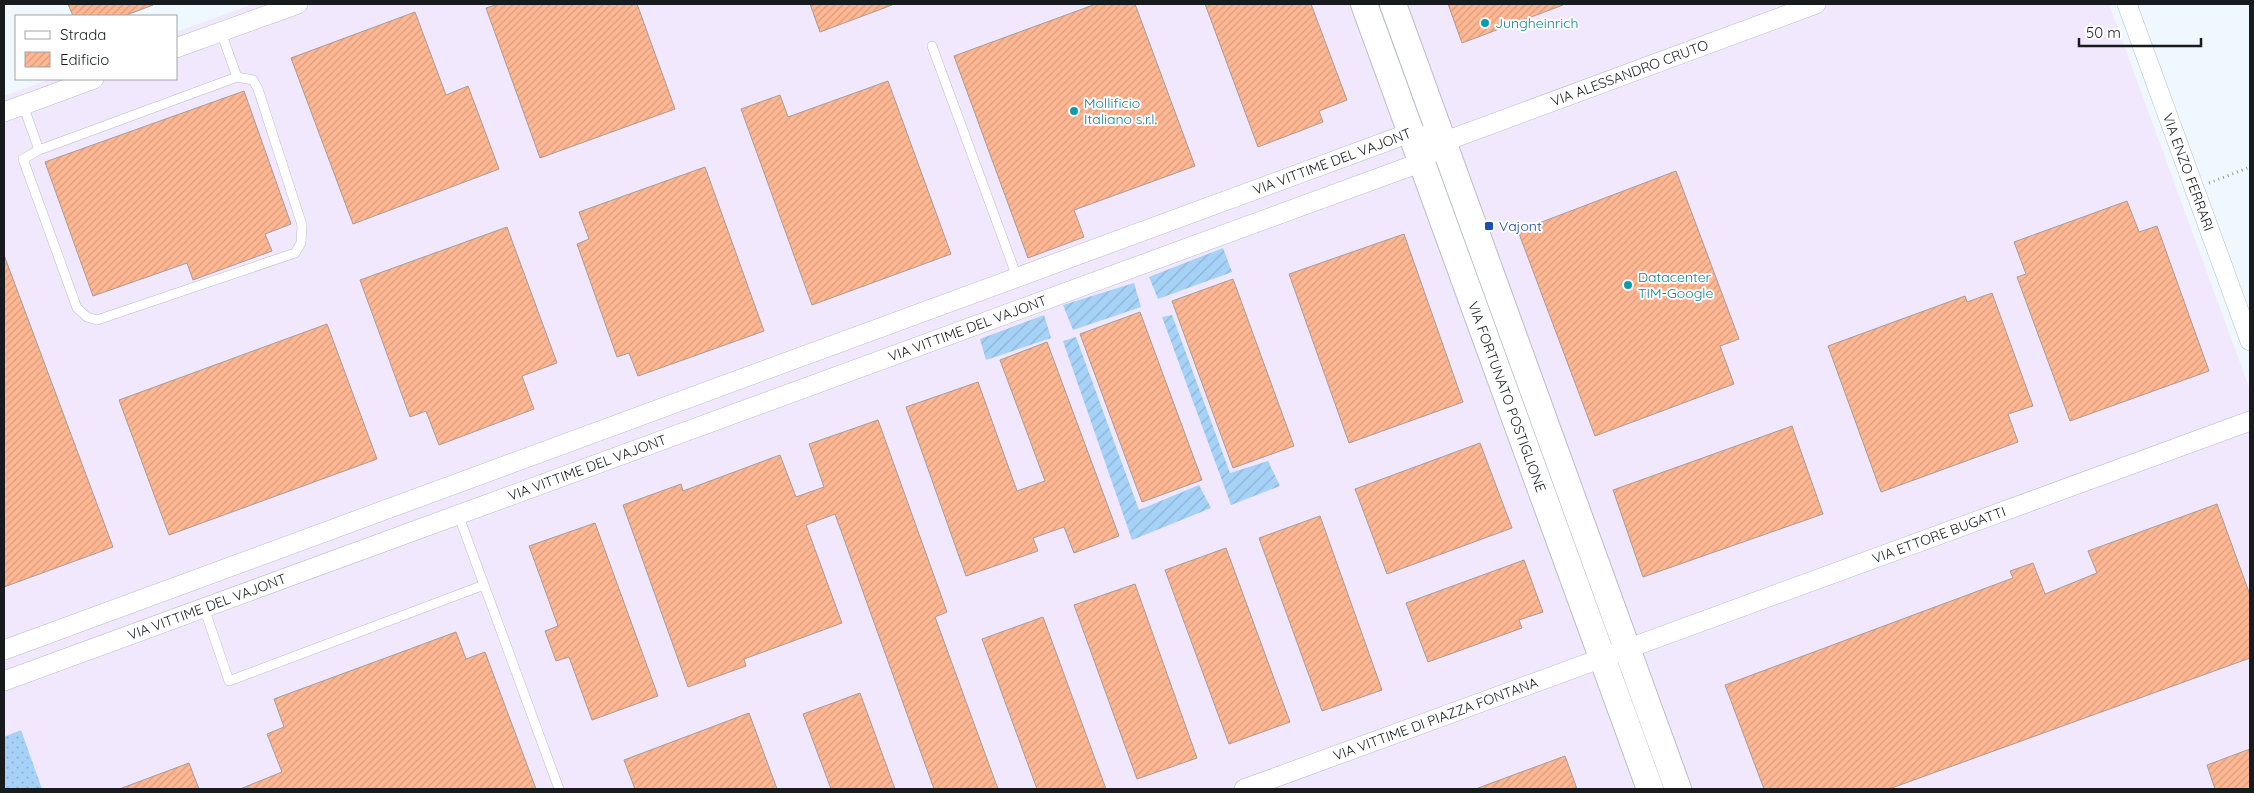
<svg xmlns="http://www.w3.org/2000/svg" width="2254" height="793" font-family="Quicksand,sans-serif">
  <defs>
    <pattern id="grass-dots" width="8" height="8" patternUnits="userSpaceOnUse" patternTransform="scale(1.25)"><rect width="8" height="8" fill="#a5d2f6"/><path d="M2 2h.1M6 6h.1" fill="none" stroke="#8db4d2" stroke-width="1.8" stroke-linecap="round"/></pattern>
    <pattern id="garden-furrows" width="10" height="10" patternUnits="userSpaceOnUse" patternTransform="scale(1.25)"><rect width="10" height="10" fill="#a5d2f6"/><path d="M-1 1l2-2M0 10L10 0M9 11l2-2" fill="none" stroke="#8db4d2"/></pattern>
    <pattern id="building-hatch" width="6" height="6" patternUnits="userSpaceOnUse" patternTransform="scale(1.25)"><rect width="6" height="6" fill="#feb793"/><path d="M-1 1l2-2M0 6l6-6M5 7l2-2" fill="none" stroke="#d99d7e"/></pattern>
  </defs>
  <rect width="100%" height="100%" fill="#eff8fe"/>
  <path fill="#f1e8fd" d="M253,4H2109L2250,390V789H4V96L51,79H176V32Z"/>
  <path fill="url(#grass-dots)" d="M21,730L42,789H4V737Z"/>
  <path fill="url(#garden-furrows)" d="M1223,248L1232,272L1158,299L1149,277Z
    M1134,283L1141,307L1073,330L1063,305Z
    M1044,315L1051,338L986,360L980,339Z
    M1172,315L1230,473L1268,461L1280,486L1231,505L1162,317Z
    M1076,337L1139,510L1199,485L1211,508L1132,540L1063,341Z"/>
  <path fill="url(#building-hatch)" stroke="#a89c97" d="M68,4H153V5L124,16H73Z
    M499,4H637L675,109L540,158L486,8Z
    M810,4H892V5L820,32Z
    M1096,4H1135L1195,166L1074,210L1084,237L1028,258L954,56Z
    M1205,4H1311L1347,100L1319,111L1323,122L1258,147Z
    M1448,4H1563V5L1462,43Z
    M415,12L446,95L468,86L499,169L353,224L291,58Z
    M888,81L951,254L812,305L741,109L780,95L788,117Z
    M244,91L291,224L265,234L272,251L193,280L187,263L93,296L45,162Z
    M705,167L764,331L638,376L629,353L617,357L577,244L589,239L579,212Z
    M1676,171L1739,339L1720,346L1734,384L1595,436L1518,231Z
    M2127,201L2139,232L2157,226L2209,371L2070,421L2017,277L2026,274L2014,242Z
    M507,227L557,363L522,376L534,409L439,445L426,411L410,417L360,280Z
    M1404,234L1463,402L1349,443L1289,274Z
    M4,255L113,547L4,587Z
    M1233,279L1294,446L1233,468L1172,301Z
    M1992,293L2033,406L2008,414L2018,442L1881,492L1828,346L1965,296L1967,302Z
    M1140,312L1202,480L1142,502L1080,334Z
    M327,324L377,459L169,535L119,400Z
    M1047,342L1119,536L1074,553L1064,527L1033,538L1038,551L966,576L906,407L978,382L1017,491L1045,481L1000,360Z
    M878,420L947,612L935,617L998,789H934L835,514L806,525L842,623L744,659L746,666L688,687L623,505L681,484L683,491L780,455L796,497L824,487L809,444Z
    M1792,426L1823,514L1643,577L1613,490Z
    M1480,443L1512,528L1387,574L1355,489Z
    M2217,504L2250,595V658L1889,789H1764L1725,685L2013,578L2010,571L2033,563L2045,594L2097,573L2088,551Z
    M1320,516L1382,690L1322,711L1259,538Z
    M595,523L658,696L592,720L569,657L556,661L545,631L558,626L529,546Z
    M1226,548L1290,722L1229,744L1165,570Z
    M1524,560L1543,612L1519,620L1522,628L1428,662L1406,603Z
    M1135,584L1197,758L1137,779L1074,605Z
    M1043,617L1106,789H1037L982,639Z
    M456,632L466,659L485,652L536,789H240L282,772L267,734L284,727L274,699Z
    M860,693L895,789H831L803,714Z
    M749,713L777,789H635L624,760Z
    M2250,749V789H2215L2207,765Z
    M1565,756L1577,789H1478V788Z
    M189,763L199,789H122V788Z"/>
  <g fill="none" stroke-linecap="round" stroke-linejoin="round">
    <g stroke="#b6bfc8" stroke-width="10">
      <path id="lane" d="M221,32L237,77
        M932,46L1017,277
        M237,77L253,80L258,89L302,225L301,243L295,253L97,320L87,317L77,308L23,159L39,150Z
        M23,105L39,150
        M458,514L559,789
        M204,608L229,681L484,585"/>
    </g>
    <g stroke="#b6bfc8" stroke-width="20">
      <g id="street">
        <path id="s1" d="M2127,4L2250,341"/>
        <path d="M176,48L298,4"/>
        <path d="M4,112L94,79"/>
        <path id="s2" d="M4,650L1396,138L1411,132L1422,136"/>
        <path id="s3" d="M4,681L1422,162L1443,142L1816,4"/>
        <path id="s4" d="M1244,789L2250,421"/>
      </g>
    </g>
    <g stroke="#b6bfc8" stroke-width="28">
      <g id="secondary">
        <path id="s5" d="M1364,4L1650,789"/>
        <path d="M1393,4L1678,789"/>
      </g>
    </g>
    <path stroke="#939a9e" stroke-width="3" stroke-dasharray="1 4" stroke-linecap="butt" d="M2209,183L2250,167"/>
    <use href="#lane" stroke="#fff" stroke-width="9"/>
    <use href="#street" stroke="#fff" stroke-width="19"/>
    <use href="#secondary" stroke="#fff" stroke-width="26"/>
  </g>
  <g fill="#0f9aa8" stroke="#fff" stroke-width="2">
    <circle cx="1485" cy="23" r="5"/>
    <circle cx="1074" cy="111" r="5"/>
    <circle cx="1628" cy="285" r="5"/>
  </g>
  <rect fill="#1a4fb4" stroke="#fff" stroke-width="2" x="1484" y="221" width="10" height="10" rx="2.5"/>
  <g text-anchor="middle" stroke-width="4" stroke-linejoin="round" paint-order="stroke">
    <g font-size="14" fill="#0d838f" stroke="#fff" text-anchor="start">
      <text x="1495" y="28">Jungheinrich</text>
      <text x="1084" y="108">Mollificio<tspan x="1084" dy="16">Italiano s.r.l.</tspan></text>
      <text x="1638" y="282">Datacenter<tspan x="1638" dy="16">TIM-Google</tspan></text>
    </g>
    <g font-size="14" fill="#181b1e" stroke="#fff">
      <text dy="5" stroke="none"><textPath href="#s3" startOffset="1738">VIA ALESSANDRO CRUTO</textPath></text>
      <text dy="5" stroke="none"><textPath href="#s2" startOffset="1415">VIA VITTIME DEL VAJONT</textPath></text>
      <text dy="5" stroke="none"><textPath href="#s1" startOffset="179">VIA ENZO FERRARI</textPath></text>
      <text dy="5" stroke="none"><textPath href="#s3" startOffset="1026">VIA VITTIME DEL VAJONT</textPath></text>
      <text dy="5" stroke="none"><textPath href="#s5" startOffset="418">VIA FORTUNATO POSTIGLIONE</textPath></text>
      <text dy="5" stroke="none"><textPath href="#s3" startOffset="621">VIA VITTIME DEL VAJONT</textPath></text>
      <text dy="5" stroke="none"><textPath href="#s4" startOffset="740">VIA ETTORE BUGATTI</textPath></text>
      <text dy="5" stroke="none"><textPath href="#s3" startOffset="216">VIA VITTIME DEL VAJONT</textPath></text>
      <text dy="5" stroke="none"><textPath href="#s4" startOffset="204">VIA VITTIME DI PIAZZA FONTANA</textPath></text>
    </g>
    <g font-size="14" fill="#164399" stroke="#fff" text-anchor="start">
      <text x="1499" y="231">Vajont</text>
    </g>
  </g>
  <rect width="2254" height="793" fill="none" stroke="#181b1e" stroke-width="10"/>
  <rect x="15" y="15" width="162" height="65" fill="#ffffff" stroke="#a3a4a5"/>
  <rect x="25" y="31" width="25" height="8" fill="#ffffff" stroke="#a3a4a5"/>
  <text x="60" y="40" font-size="15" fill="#181b1e">Strada</text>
  <rect x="25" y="52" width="25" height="15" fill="url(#building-hatch)" stroke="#a3a4a5"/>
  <text x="60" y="65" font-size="15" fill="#181b1e">Edificio</text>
  <path d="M2079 38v8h122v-8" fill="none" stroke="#181b1e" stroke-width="2.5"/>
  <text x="2086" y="38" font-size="15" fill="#181b1e" stroke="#ffffff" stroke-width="4" paint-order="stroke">50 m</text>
</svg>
